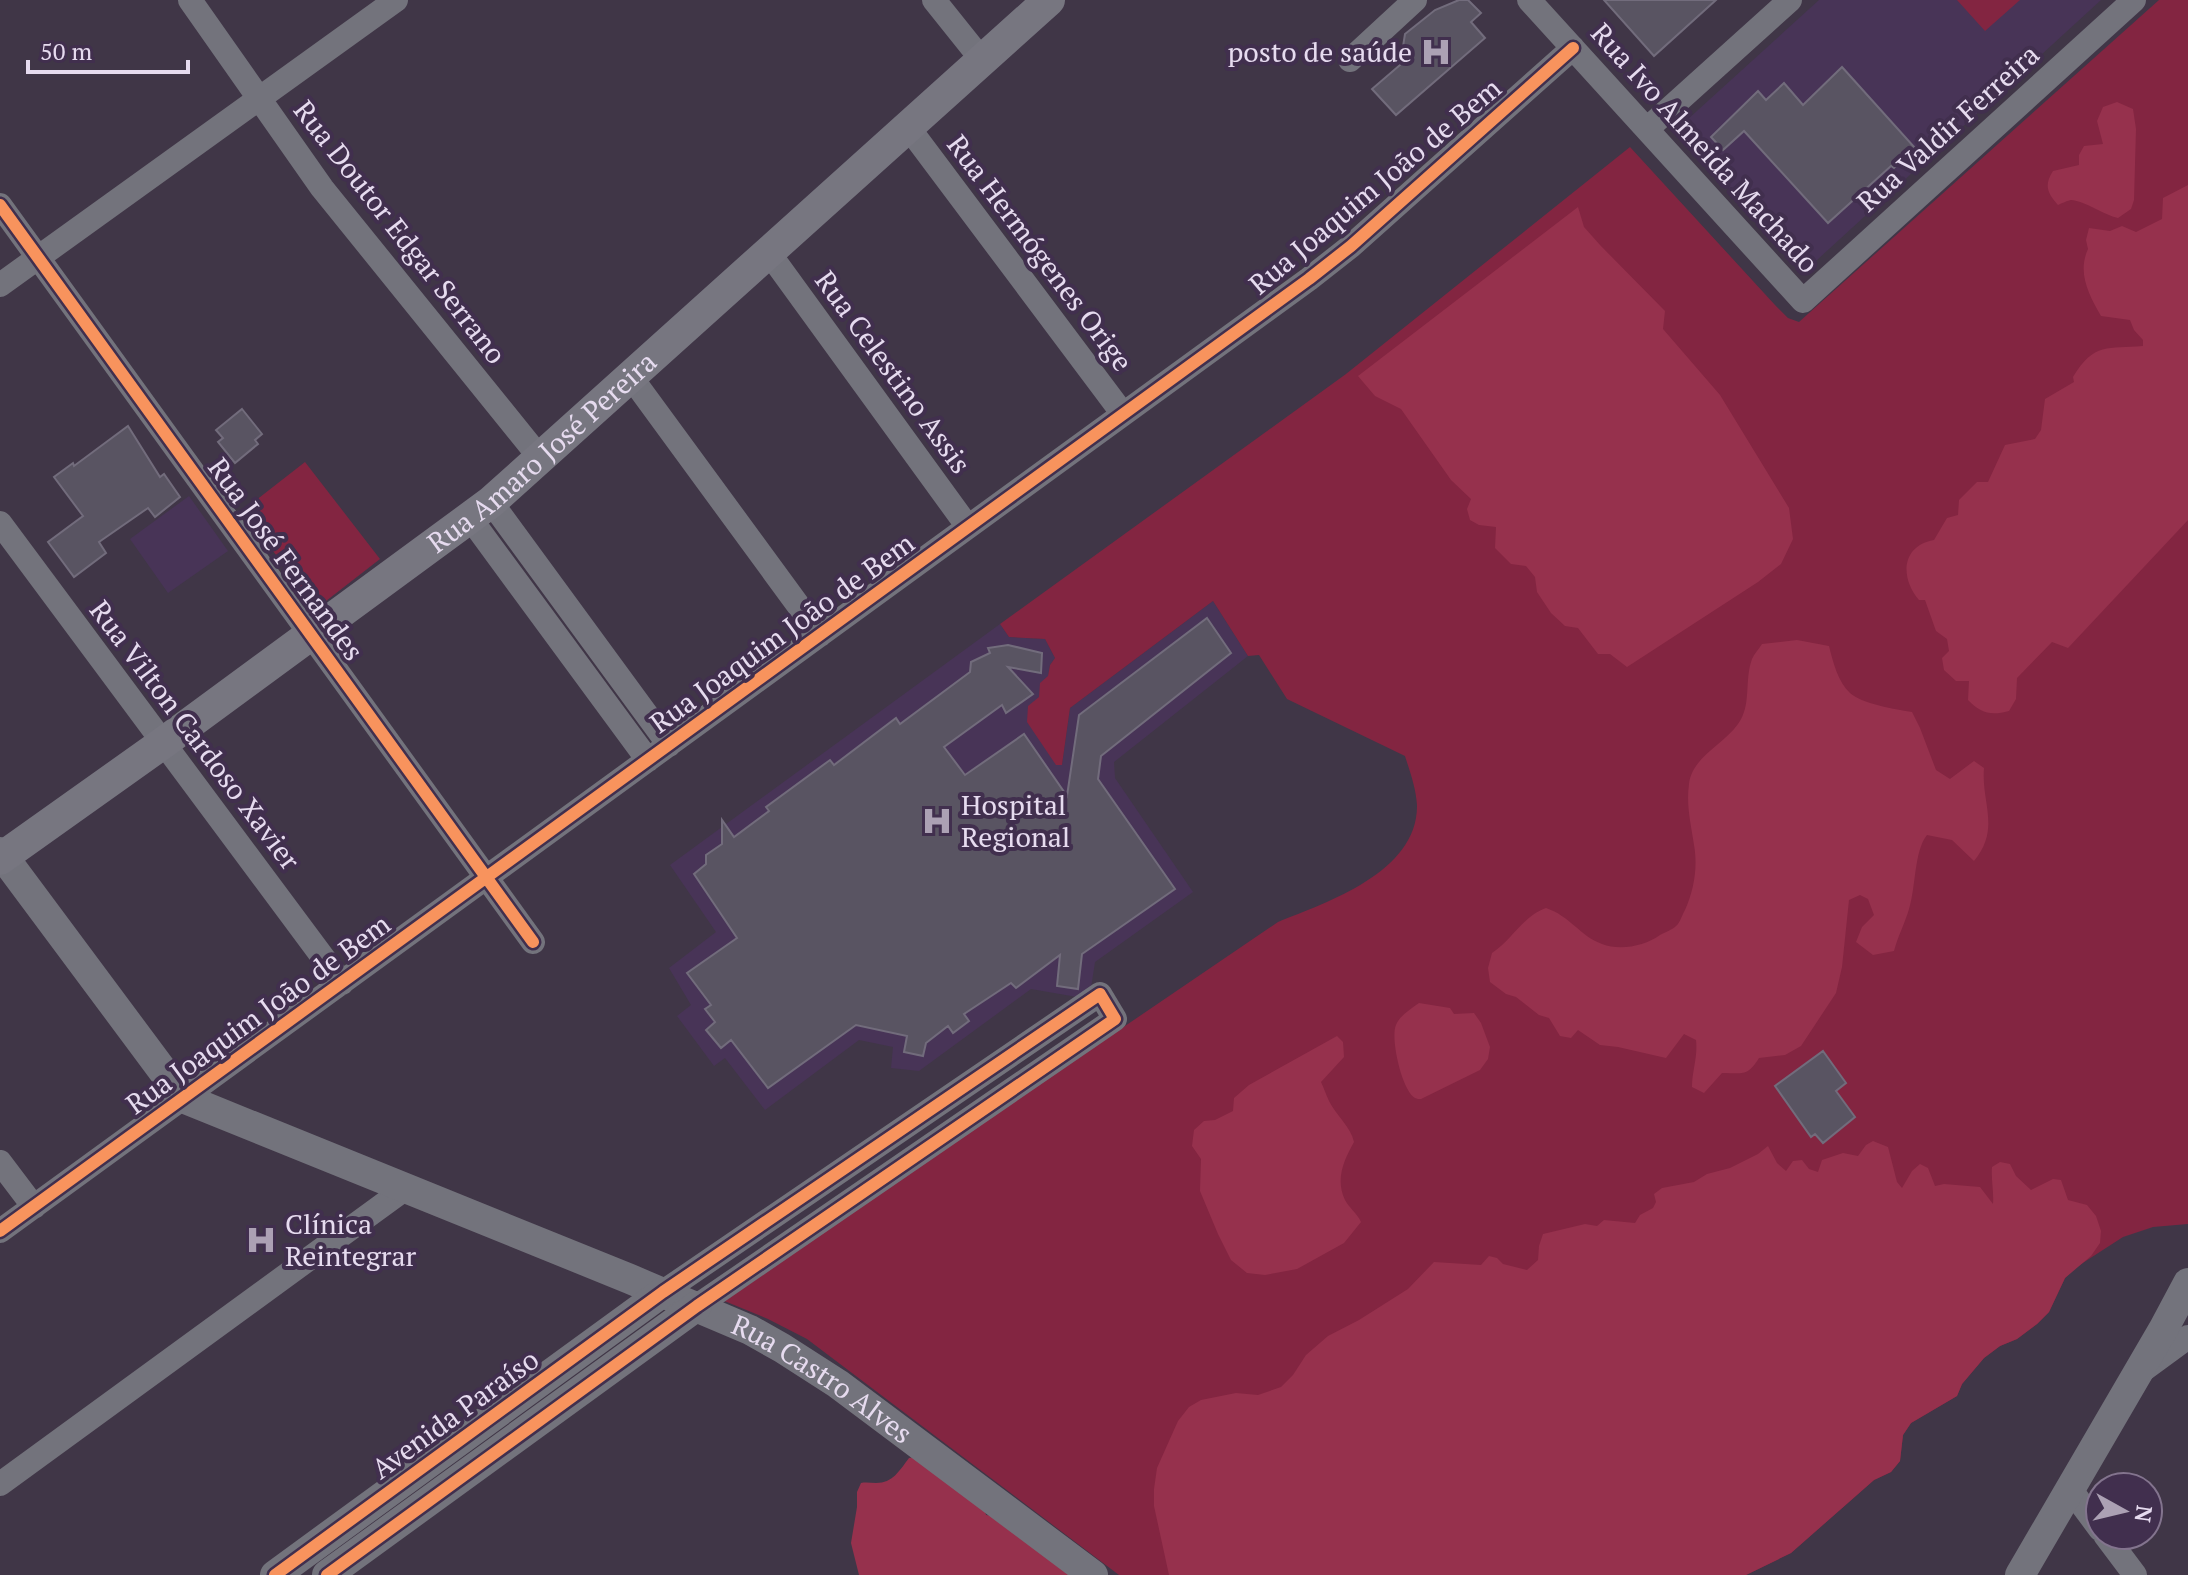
<svg xmlns="http://www.w3.org/2000/svg" width="2188" height="1575" font-family="'PT Serif',serif">
  <rect width="100%" height="100%" fill="#403647"/>
  <path fill="#483457" d="M1819,0H2101L1805,271L1676,130Z
    M189,496L228,551L168,593L130,539Z
    M1213,601L1248,656L1114,762L1115,778L1193,892L1095,962L1091,988L1077,997L1031,989L919,1071L891,1068L893,1047L859,1040L765,1110L725,1058L714,1066L677,1016L691,1005L669,968L716,932L670,865L1000,624L1009,637L1045,639L1055,658L1050,665L1048,677L1062,765L1070,708Z"/>
  <path fill="#832541" d="M1957,0H2020L1985,31Z
    M2159,0H2188V1224L2153,1227L2123,1237L2075,1268L2065,1278L2049,1312L2037,1324L2017,1339L2000,1346L1984,1358L1962,1384L1957,1396L1911,1423L1903,1435L1900,1461L1891,1472L1874,1480L1791,1553L1746,1575H1119L807,1339L768,1319L722,1300L1278,922C1328,902 1418,872 1417,805C1416,788 1410,772 1405,756L1287,699L1259,655L1248,656L1213,601L1070,708L1062,765H1056L1027,722L1028,706L1039,697L1040,683L1048,676L1050,665L1055,658L1045,639L1009,637L1000,624L1346,374L1630,147L1775,305L1788,318L1799,322Z
    M305,462L380,559L317,608L242,511Z"/>
  <path fill="#96314d" d="M2117,102L2133,109L2136,129L2134,200L2131,209L2118,218C2104,215 2085,201 2071,200C2069,200 2060,204 2058,205C2047,193 2044,185 2053,171L2079,165V155L2084,146L2103,144L2097,121L2103,107Z
    M2188,185V520L2068,648L2052,642L2017,678L2016,699L2009,711C1990,716 1981,713 1968,700L1969,681H1956L1944,670L1942,658L1949,651L1947,639L1936,631L1925,600H1919C1900,578 1901,546 1934,540L1947,518L1958,515L1959,500L1977,482H1988L2005,445L2035,439L2041,430L2045,399L2074,382L2073,377C2094,342 2108,349 2143,346V340L2134,330L2130,320L2101,316C2089,295 2077,273 2088,249L2086,240L2089,228L2110,231L2122,226L2136,232L2162,219L2163,198Z
    M1578,207L1584,227L1600,245L1665,311L1663,329L1720,395L1789,508L1793,539L1781,564L1758,582L1627,667L1610,654H1598L1578,628L1565,626L1551,613L1537,592L1535,577L1526,566L1511,564L1495,548L1496,527L1479,525L1470,520L1467,509L1471,499L1451,480L1401,409L1375,396L1358,376Z
    M1797,640L1829,646C1833,662 1838,682 1850,693C1860,703 1897,710 1912,712L1920,728L1936,770L1950,779L1974,761L1984,768C1981,803 2001,828 1974,861L1952,840L1927,835C1914,851 1916,887 1909,909C1905,923 1898,936 1894,951L1873,955L1856,942L1862,927L1874,915L1868,899L1860,895L1849,900L1842,967L1836,993L1801,1046L1785,1055L1759,1058C1747,1077 1743,1073 1722,1073L1704,1093L1692,1087C1692,1071 1698,1057 1696,1040L1684,1034L1666,1058L1618,1047L1600,1045L1578,1030L1571,1038L1560,1036L1549,1018L1539,1015L1516,997L1506,994L1490,982L1488,968L1492,953C1512,940 1523,916 1546,908C1570,916 1580,936 1602,944C1620,951 1645,946 1660,935C1665,932 1672,930 1676,926C1680,923 1682,915 1685,910C1694,890 1698,867 1694,845C1691,824 1686,806 1689,784C1692,757 1723,745 1738,724C1752,705 1744,681 1752,659C1754,654 1759,649 1762,644Z
    M1419,1003L1450,1008L1454,1014L1474,1013L1481,1023L1490,1047L1488,1059L1480,1070L1421,1099C1419,1099 1417,1099 1415,1098C1402,1091 1390,1038 1396,1025C1400,1015 1411,1009 1419,1003Z
    M1337,1036L1343,1042L1344,1057L1321,1082C1324,1088 1326,1095 1329,1101C1336,1115 1351,1127 1354,1142C1344,1160 1335,1179 1345,1200C1349,1208 1357,1213 1361,1222L1344,1243L1297,1269L1265,1275L1247,1273L1231,1260L1218,1234L1200,1191L1201,1159L1192,1146L1194,1130L1204,1121L1215,1120L1233,1111L1234,1098L1249,1085Z
    M1873,1141L1888,1147L1897,1182L1902,1188L1912,1171L1920,1164L1928,1168L1935,1186L1944,1184L1980,1187L1993,1204C1994,1192 1991,1180 1992,1167L2000,1162L2010,1164L2016,1176L2031,1190L2053,1179L2061,1180L2068,1200L2087,1205L2096,1216L2101,1231L2100,1243L2091,1256L2065,1278L2049,1312L2037,1324L2017,1339L2000,1346L1984,1358L1962,1384L1957,1396L1911,1423L1903,1435L1900,1461L1891,1472L1874,1480L1791,1553L1746,1575H1169L1154,1506V1489L1157,1468L1178,1421L1189,1407L1201,1400L1236,1393L1258,1395L1281,1387L1293,1375L1306,1355L1328,1336L1359,1320L1408,1289L1434,1262L1481,1265L1489,1256L1497,1258L1503,1264L1527,1270L1538,1260L1539,1246L1543,1234L1585,1224L1597,1226L1604,1220L1635,1223L1640,1215L1653,1208L1656,1202L1654,1194L1662,1188L1694,1182L1707,1174L1730,1168L1758,1154L1768,1146L1777,1163L1786,1171L1793,1161L1802,1160L1809,1169L1818,1172L1822,1160L1843,1153L1858,1156L1866,1145Z
    M915,1457L984,1506L986,1515L994,1516L1078,1575H859L851,1543L857,1507V1492L861,1483C866,1482 871,1483 876,1483C893,1483 899,1471 909,1458Z"/>
  <path fill="#595462" stroke="#726c7c" stroke-width="2" d="M1459,0H1468L1481,13L1471,22L1485,38L1396,115L1372,89L1400,65L1405,34L1435,10Z
    M1604,0H1716L1654,56Z
    M1842,67L1915,148L1894,168L1891,166L1828,223L1744,131L1723,150L1711,137L1758,91L1766,100L1784,83L1803,105Z
    M242,409L262,434L255,440L258,444L235,463L218,442L223,438L216,430Z
    M128,426L160,477L164,474L180,497L155,517L148,508L99,542L106,553L74,577L48,542L83,516L54,477L73,463L74,466Z
    M1207,618L1231,653L1101,756L1098,779L1175,889L1082,954L1078,989L1057,986L1060,955L1016,988L1011,983L964,1014L969,1021L953,1033L948,1026L926,1043L923,1056L904,1052L907,1036L856,1025L768,1088L731,1040L721,1048L706,1030L715,1022L705,1009L711,1005L687,973L737,938L694,874L706,864V855L722,844V820L734,837L769,811L766,807L830,760L834,765L896,718L900,724L970,672L971,662L990,653L988,648L1008,645L1042,653L1041,673L1008,667L1033,694L1006,713L1002,705L944,747L965,775L1024,734L1067,796L1079,715Z
    M1823,1051L1846,1083L1836,1091L1855,1117L1823,1143L1815,1134L1811,1137L1775,1086Z"/>
  <g fill="none" stroke-linecap="round" stroke-linejoin="round">
    <path stroke="#73737c" stroke-width="24" d="M190,0L322,188L541,459
      M934,0L982,60
      M1529,0L1803,301L2134,0
      M1350,60L1415,0
      M908,127L1123,414
      M1647,129L1790,0
      M0,205L533,942
      M769,253L968,527
      M0,285L396,0
      M631,377L820,635
      M491,502L669,745
      M470,518L648,760
      M0,523L342,983
      M0,1162L34,1207
      M0,1231L1309,279L1351,246L1573,48
      M663,1292L1100,994L1115,1019L697,1306
      M2143,1370L2188,1337
      M0,1484L406,1188
      M2071,1490L2100,1529
      M2105,1535L2135,1575"/>
    <g stroke="#73737c" stroke-width="30">
      <path id="s1" d="M0,852L183,1098L630,1279L750,1330L782,1348L838,1384L1093,1575"/>
      <path d="M275,1575L663,1292"/>
      <path d="M327,1575L697,1306"/>
      <path d="M2020,1575L2164,1328L2188,1283"/>
    </g>
    <path stroke="#777680" stroke-width="32" id="s2" d="M0,859L163,743L491,502L1049,0"/>
    <g stroke="#412f4e" stroke-width="17">
      <path id="cycleway" d="M0,205L533,942
        M0,1231L1309,279L1351,246L1573,48
        M275,1575L663,1292L1100,994L1115,1019L697,1306L327,1575"/>
    </g>
    <use href="#cycleway" stroke="#f8935d" stroke-width="12"/>
  </g>
  <defs>
    <g id="hospital-bare" transform="scale(2.4)"><path d="M-5-5h3v3.5h4V-5h3V5h-3V1.5h-4V5h-3Z" fill="#aca1b4" stroke="#412f4e" stroke-width="2.5" paint-order="stroke"/></g>
  </defs>
  <g fill-rule="evenodd">
    <use href="#hospital-bare" x="1436" y="52"/>
    <use href="#hospital-bare" x="937" y="821"/>
    <use href="#hospital-bare" x="261" y="1240"/>
  </g>
  <g text-anchor="middle" stroke-width="8" stroke-linejoin="round" paint-order="stroke">
    <g font-size="28" fill="#e6dbef" stroke="#412f4e" text-anchor="start">
      <text x="1412" y="62" text-anchor="end">posto de saúde</text>
      <text x="961" y="815">Hospital<tspan x="961" dy="32">Regional</tspan></text>
      <text x="285" y="1234">Clínica<tspan x="285" dy="32">Reintegrar</tspan></text>
    </g>
    <g font-size="28" fill="#e6dbef" stroke="#412f4e">
      <text transform="translate(1948 128) rotate(-42)" y="10">Rua Valdir Ferreira</text>
      <text transform="translate(1705 148) rotate(48)" y="10">Rua Ivo Almeida Machado</text>
      <text transform="translate(1375 186) rotate(-40)" y="10">Rua Joaquim João de Bem</text>
      <text transform="translate(400 232) rotate(52)" y="10">Rua Doutor Edgar Serrano</text>
      <text transform="translate(1040 253) rotate(53)" y="10">Rua Hermógenes Orige</text>
      <text transform="translate(893 372) rotate(54)" y="10">Rua Celestino Assis</text>
      <text dy="10" stroke="none"><textPath href="#s2" startOffset="678">Rua Amaro José Pereira</textPath></text>
      <text transform="translate(286 559) rotate(54)" y="10">Rua José Fernandes</text>
      <text transform="translate(782 633) rotate(-36)" y="10">Rua Joaquim João de Bem</text>
      <text transform="translate(195 735) rotate(53)" y="10">Rua Vilton Cardoso Xavier</text>
      <text transform="translate(258 1014) rotate(-36)" y="10">Rua Joaquim João de Bem</text>
      <text dy="10" stroke="none"><textPath href="#s1" startOffset="1006">Rua Castro Alves</textPath></text>
      <text transform="translate(455 1414) rotate(-36)" y="10">Avenida Paraíso</text>
    </g>
  </g>
  <g transform="translate(2124 1511) rotate(98)"><circle r="38" fill="#412f4e" stroke="#83748e" stroke-width="2"/>
  <path d="M0-6L14 30L0 20L-14 30Z" fill="#aca1b4"/>
  <text y="-12" font-size="22" font-weight="bold" text-anchor="middle" fill="#e6dbef">N</text>
  </g>
  <path d="M28 60v12h160v-12" fill="none" stroke="#e6dbef" stroke-width="4"/>
  <text x="40" y="60" font-size="24" fill="#e6dbef" stroke="#412f4e" stroke-width="6" paint-order="stroke">50 m</text>
</svg>
